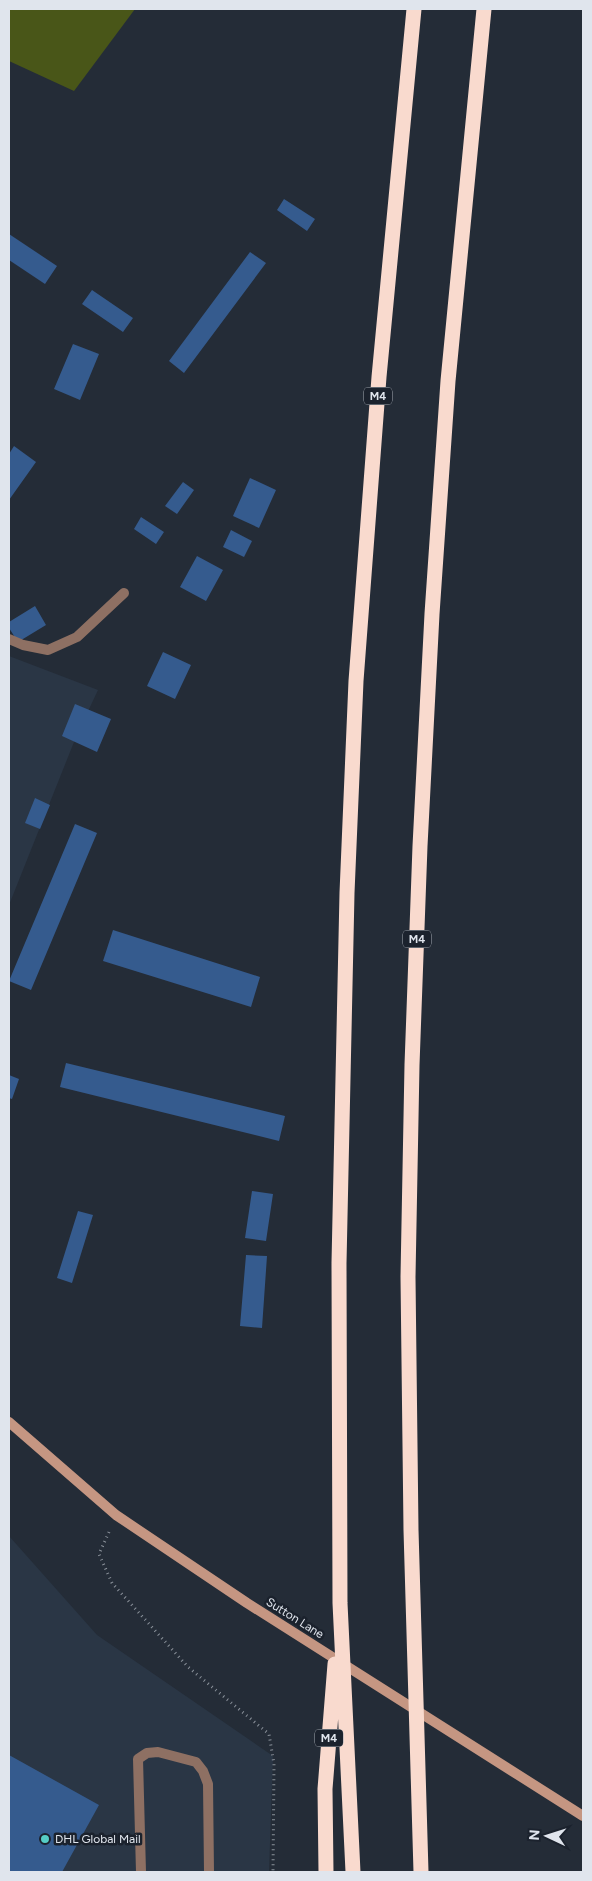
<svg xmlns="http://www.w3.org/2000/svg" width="592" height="1881" font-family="Figtree,sans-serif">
  <rect width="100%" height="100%" fill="#242c37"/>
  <path fill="#2a3645" d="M9,656L98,690L76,737L9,905Z
    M9,1536L97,1635L273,1756L269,1872H9Z"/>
  <path fill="#495618" d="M9,9H135L74,91L9,61Z"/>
  <path fill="#355b8e" d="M284,199L315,219L307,231L277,210Z
    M9,234L57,266L45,284L9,260Z
    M250,252L266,263L184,373L169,361Z
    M92,290L133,318L123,332L82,304Z
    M73,344L99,354L80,400L54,389Z
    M14,446L36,462L9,500V454Z
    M250,478L276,490L259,528L233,516Z
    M183,482L194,490L177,514L165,506Z
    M141,517L164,532L156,544L134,529Z
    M231,530L252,541L244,557L223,547Z
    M197,556L223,570L206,601L180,587Z
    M35,606L46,625L18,642L9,628V622Z
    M163,652L191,665L175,699L147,686Z
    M75,704L111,719L97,752L62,736Z
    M35,798L50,805L40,829L25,823Z
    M75,824L97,833L31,990L9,981Z
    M113,930L260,977L251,1007L103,961Z
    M66,1063L285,1116L279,1141L60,1087Z
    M9,1075L19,1079L12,1099L9,1098Z
    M252,1191L273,1194L266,1241L245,1238Z
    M78,1211L93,1215L72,1283L57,1278Z
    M246,1255L267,1256L262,1328L240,1326Z
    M9,1755L99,1805L62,1872H9Z"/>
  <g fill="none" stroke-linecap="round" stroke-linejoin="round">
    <path stroke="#8b929b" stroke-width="3" stroke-dasharray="1 4" stroke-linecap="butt" d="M109,1532L99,1554L112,1583L188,1667L269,1734L274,1764L273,1872"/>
    <path stroke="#8e7063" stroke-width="10" d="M141,1872L138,1759L147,1753L158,1752L196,1762L203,1771L208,1784L209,1872"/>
    <path stroke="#8e7063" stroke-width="10" d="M9,639L23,645L48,650L77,637L124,593"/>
    <path stroke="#c59682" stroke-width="10" d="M9,1422L116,1515L247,1603L583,1816"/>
    <path stroke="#f9dace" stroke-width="15" d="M326,1872L325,1789L335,1664
      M353,1872L340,1603L339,1263L347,893L356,681L379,377L414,9
      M421,1872L411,1530L408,1277L412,1065L420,846L432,614L448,381L484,9"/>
  </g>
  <circle fill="#55cdc6" stroke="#1b222d" stroke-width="2" cx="45" cy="1839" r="5"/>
  <g text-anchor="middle" stroke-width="5" stroke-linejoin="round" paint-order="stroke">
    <g fill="#1b222d" stroke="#a5aab3" stroke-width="1">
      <rect x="364" y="387.5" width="28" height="17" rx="4"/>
      <rect x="403" y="930.5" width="28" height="17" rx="4"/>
      <rect x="315" y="1729.5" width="28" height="17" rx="4"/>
    </g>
    <g font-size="11" font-weight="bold" fill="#e0e5ed">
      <text x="378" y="400">M4</text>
      <text x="417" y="943">M4</text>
      <text x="329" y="1742">M4</text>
    </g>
    <g font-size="12" fill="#e0e5ed" stroke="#1b222d">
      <text transform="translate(295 1618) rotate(32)" y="4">Sutton Lane</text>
    </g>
    <g font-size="12" fill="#e0e5ed" stroke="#1b222d" text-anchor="start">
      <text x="55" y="1843">DHL Global Mail</text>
    </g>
  </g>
  <rect width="592" height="1881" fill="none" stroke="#e0e5ed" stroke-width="20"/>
  <g transform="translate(547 1836) rotate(274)" stroke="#1b222d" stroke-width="4" paint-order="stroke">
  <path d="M0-4L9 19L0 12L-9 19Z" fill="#e0e5ed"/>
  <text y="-8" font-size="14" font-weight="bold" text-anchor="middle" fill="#e0e5ed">N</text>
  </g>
</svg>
